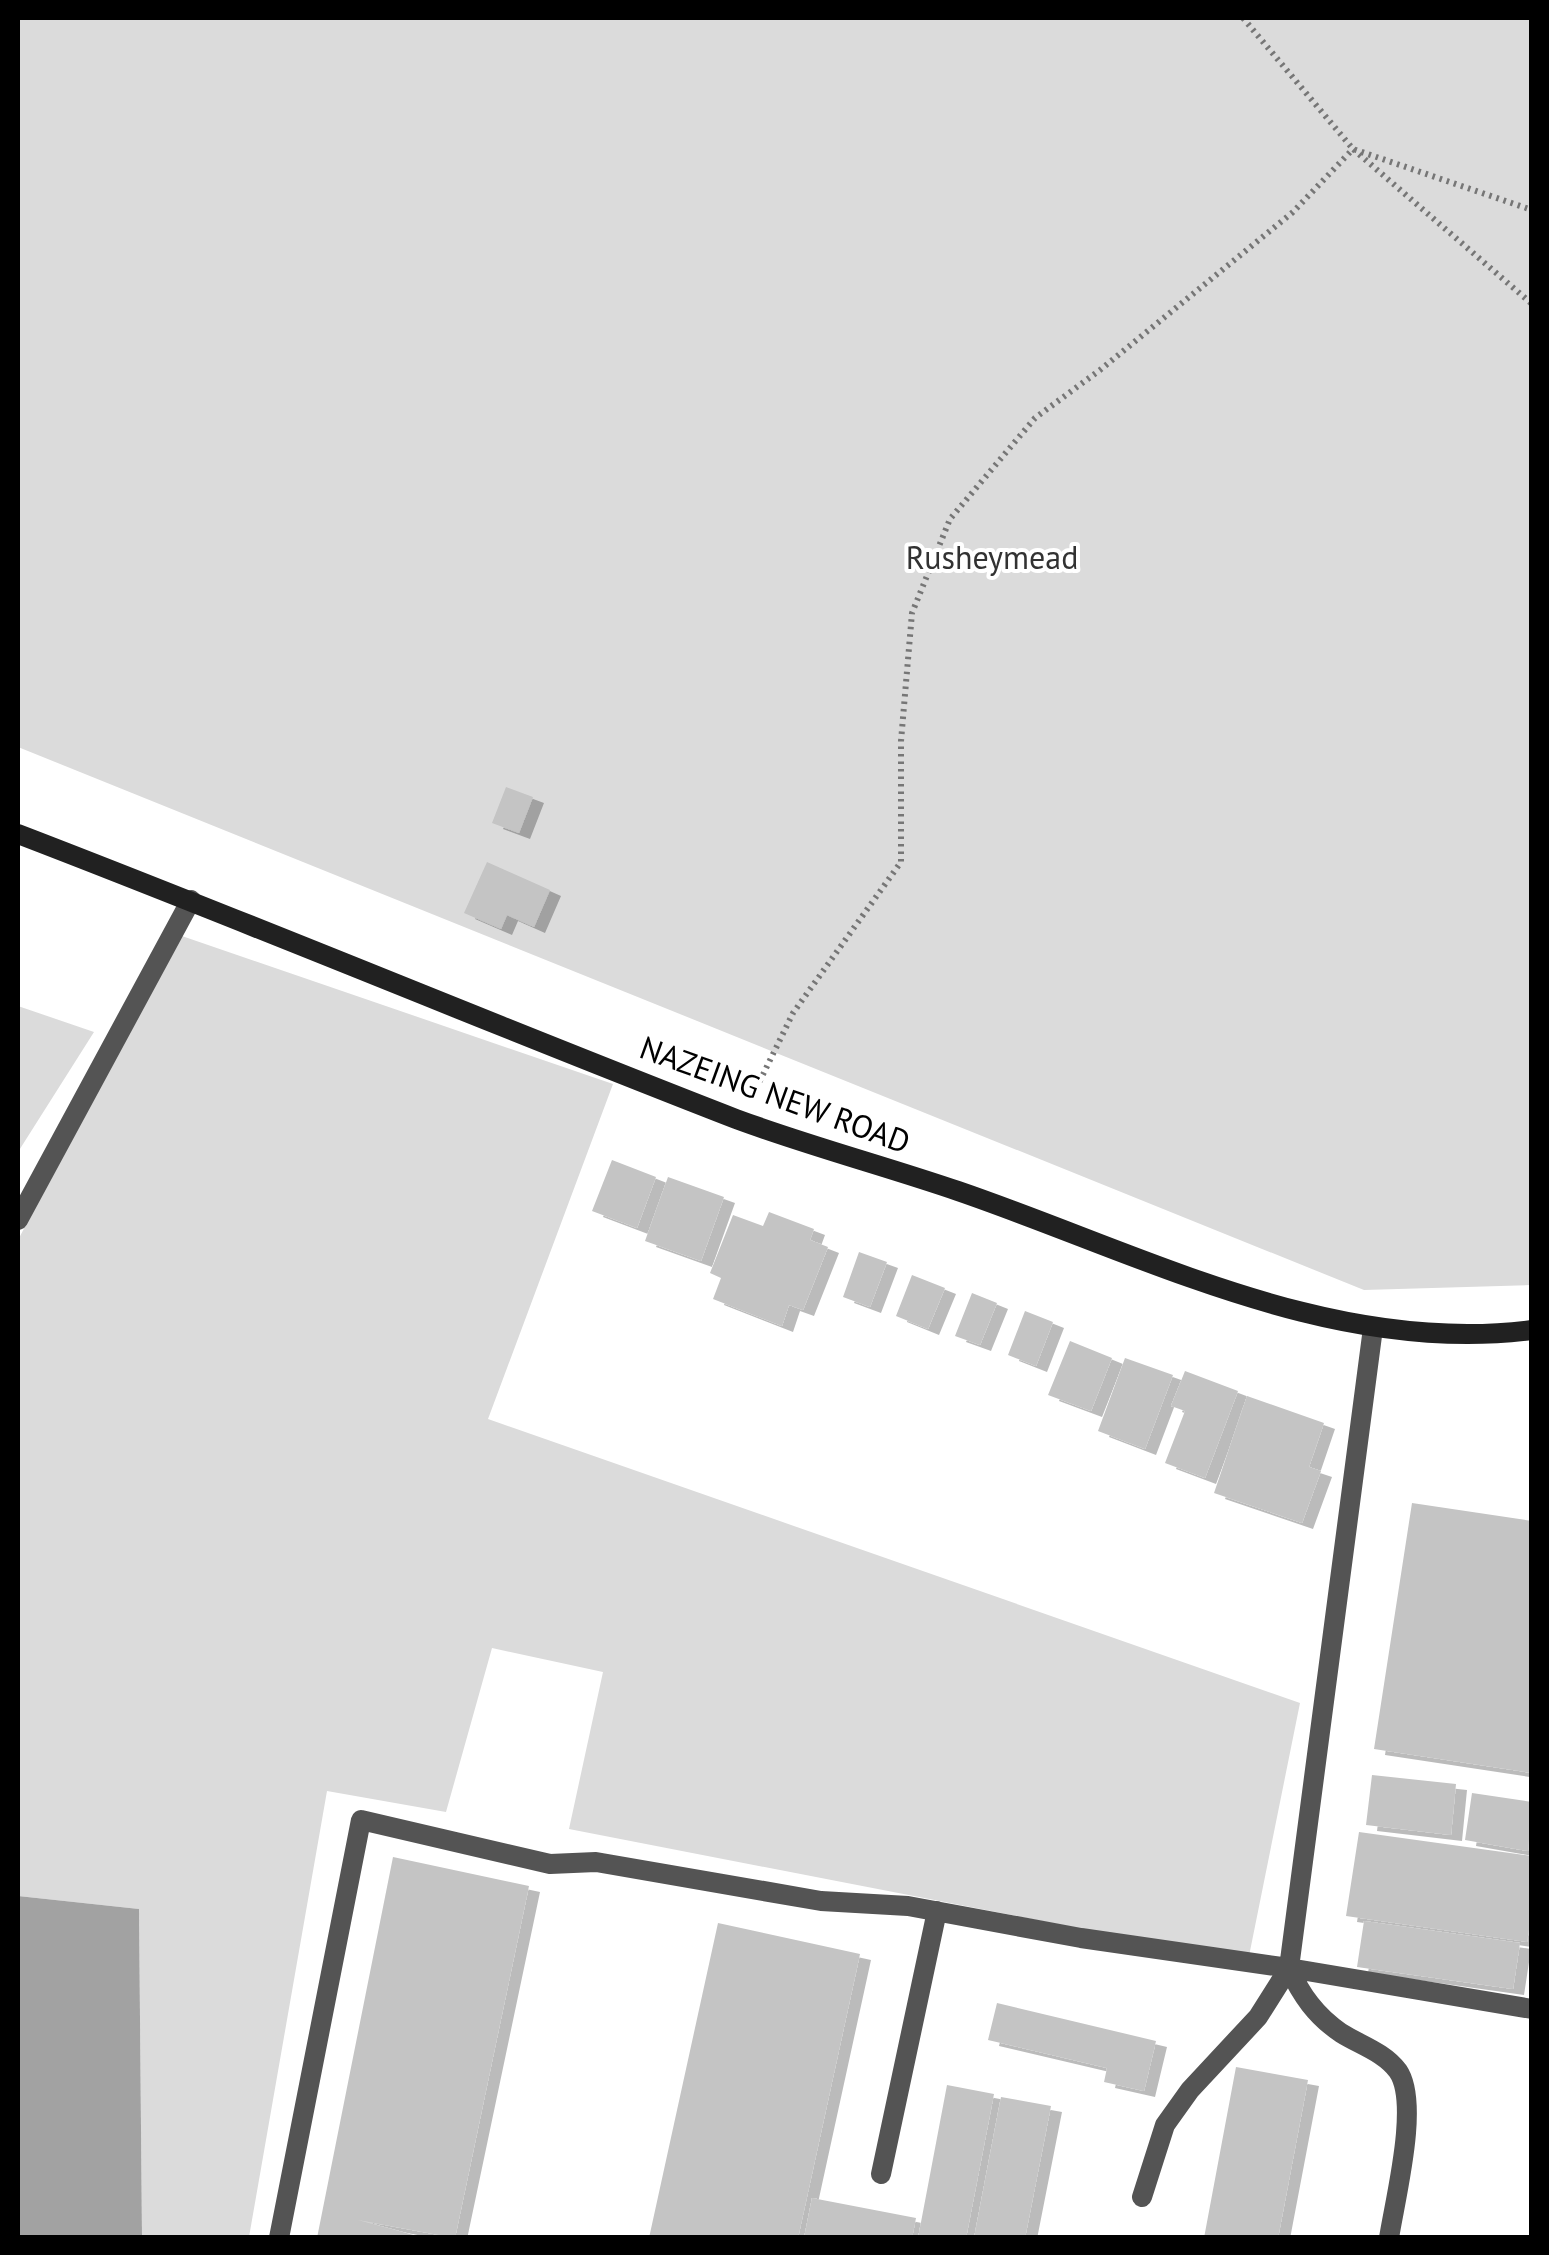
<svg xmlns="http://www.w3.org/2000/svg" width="1549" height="2255" font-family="'PT Sans',sans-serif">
  <defs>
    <filter id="shadow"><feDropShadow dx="11" dy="6" stdDeviation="0" flood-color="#0004"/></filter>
  </defs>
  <rect width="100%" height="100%" fill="#fff"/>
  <path fill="#dbdbdb" d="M18,18H1531V1285L1364,1290L18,747Z
    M179,935L613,1084L488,1419L1300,1703L1248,1961L569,1829L603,1672L492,1648L446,1812L327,1791L249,2237H142L139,1909L18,1896V1240Z
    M18,1006L94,1032L18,1152Z"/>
  <path fill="#a2a2a2" d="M18,1896L139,1909L142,2237H18Z"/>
  <path fill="#c4c4c4" filter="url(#shadow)" d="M506,787L533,797L519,833L492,823Z
    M487,862L550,890L534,927L507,915L501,929L464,913Z
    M612,1160L656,1177L637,1228L592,1211Z
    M668,1177L724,1197L701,1261L645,1241Z
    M769,1212L814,1229L810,1240L828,1247L803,1310L789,1305L782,1326L713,1299L721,1278L710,1273L733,1215L763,1226Z
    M859,1252L887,1262L870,1307L843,1297Z
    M912,1275L945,1288L928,1329L896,1316Z
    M972,1293L997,1303L980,1345L955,1336Z
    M1025,1311L1053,1322L1036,1366L1008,1355Z
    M1070,1341L1112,1358L1091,1411L1048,1395Z
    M1125,1358L1173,1375L1145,1449L1098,1431Z
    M1185,1371L1238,1391L1205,1478L1165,1463L1185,1411L1171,1406Z
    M1247,1396L1324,1423L1309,1467L1321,1471L1302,1523L1214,1493Z
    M1412,1503L1532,1521V1773L1374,1749Z
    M1372,1775L1456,1784L1451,1835L1366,1825Z
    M1472,1793L1532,1802L1528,1851L1465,1840Z
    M1359,1832L1532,1856V1910L1527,1942L1346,1916Z
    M393,1857L529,1886L455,2238L358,2220L425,2238H317Z
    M1364,1921L1520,1943L1513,1989L1357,1967Z
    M718,1923L860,1954L798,2238H649Z
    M997,2003L1156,2041L1144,2091L1104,2082L1107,2068L988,2040Z
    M1236,2067L1308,2080L1278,2238H1204Z
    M947,2085L994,2094L966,2238H918Z
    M1001,2097L1051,2106L1025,2238H974Z
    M812,2198L916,2218L912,2238H804Z"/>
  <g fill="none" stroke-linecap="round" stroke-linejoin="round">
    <path stroke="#767676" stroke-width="6" stroke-dasharray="2.5 5" stroke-linecap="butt" d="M1243,18L1353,149L1532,210
      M753,1095L793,1013L901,862V741L912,613L950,519L1035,418L1100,370L1293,212L1353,149L1532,304"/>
    <path stroke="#545454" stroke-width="20" d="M18,1220L191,900
      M1373,1328L1289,1968L1532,2009
      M1289,1968C1301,1995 1316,2016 1341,2033C1360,2045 1384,2052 1398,2071C1420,2103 1395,2199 1389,2238
      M881,2174L937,1911
      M1142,2197L1165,2125L1190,2090L1258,2017L1289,1968
      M279,2238L361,1820L550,1864L596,1862L821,1901L908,1906L1081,1938L1289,1968"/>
    <path stroke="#212121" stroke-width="20" d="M18,834C258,926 496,1026 736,1119C809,1146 885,1166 958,1191C1142,1254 1331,1356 1532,1330"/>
  </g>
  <g text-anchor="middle" stroke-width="8" stroke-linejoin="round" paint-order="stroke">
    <g font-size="32" fill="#323232" stroke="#fff">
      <text x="992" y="569">Rusheymead</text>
    </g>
    <g font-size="32" fill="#000" stroke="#fff">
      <text transform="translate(775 1095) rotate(20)" y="11">NAZEING NEW ROAD</text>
    </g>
  </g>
  <rect width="1549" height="2255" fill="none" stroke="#000000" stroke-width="40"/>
</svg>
